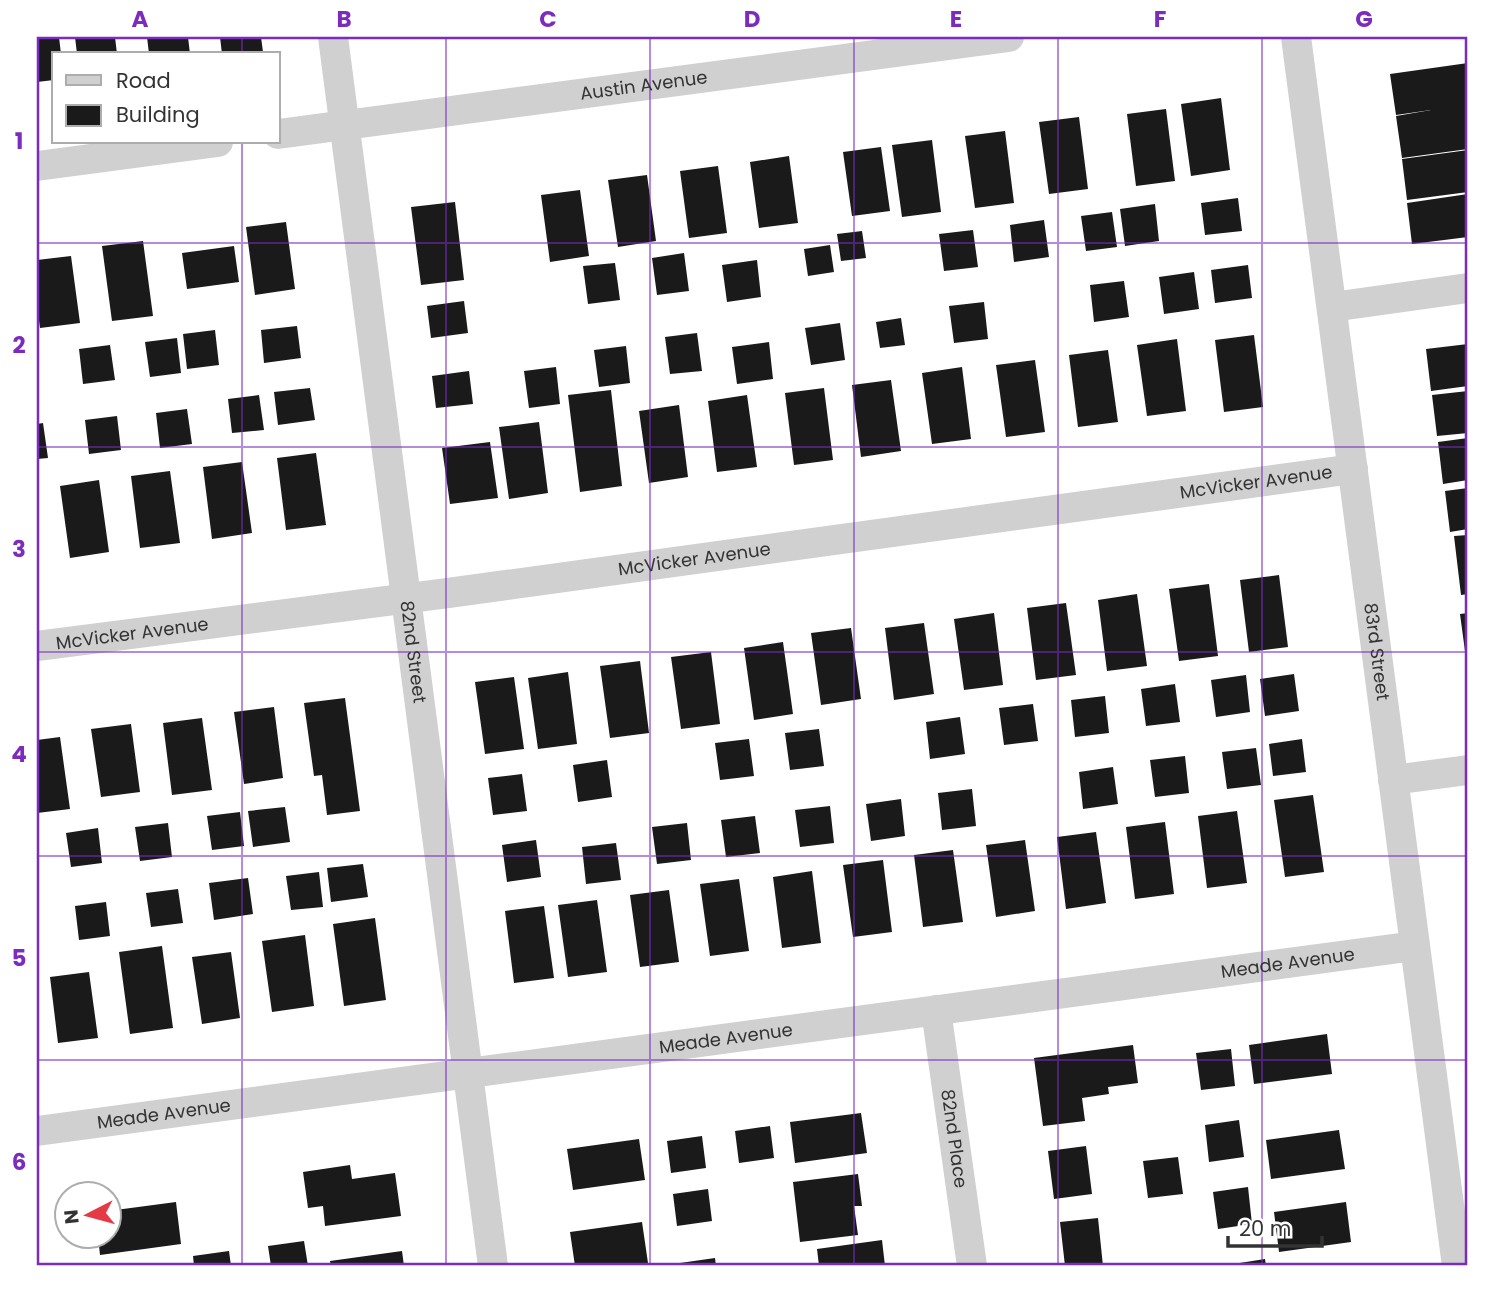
<svg xmlns="http://www.w3.org/2000/svg" width="1505" height="1303" font-family="Poppins,sans-serif">
  <rect width="100%" height="100%" fill="#fff"/>
  <path fill="#1a1a1a" d="M37,37H59L61,54H54V80L37,82Z
    M75,37H115L117,54H77Z
    M147,37H188L190,54H149Z
    M220,37H261L263,52L222,54Z
    M1468,63V149L1402,158L1396,116L1431,110L1396,115L1390,74Z
    M1221,98L1230,170L1191,176L1181,104Z
    M1166,109L1175,181L1136,186L1127,114Z
    M1079,117L1088,189L1049,194L1039,122Z
    M1005,131L1014,203L975,208L965,136Z
    M932,140L941,212L902,217L892,145Z
    M881,147L890,211L852,216L843,152Z
    M1468,150V192L1407,200L1402,159Z
    M789,156L798,223L759,228L750,162Z
    M718,166L727,233L689,238L680,171Z
    M647,175L656,241L618,247L608,180Z
    M580,190L589,256L550,262L541,195Z
    M1468,194V237L1412,244L1407,203Z
    M1238,198L1242,231L1205,235L1201,203Z
    M455,202L464,280L421,285L411,207Z
    M1155,204L1159,241L1125,246L1120,209Z
    M1112,212L1117,247L1086,251L1081,216Z
    M1044,220L1049,257L1014,262L1010,225Z
    M286,222L295,289L255,295L246,227Z
    M973,230L978,267L944,271L939,234Z
    M862,231L866,258L841,261L837,234Z
    M143,241L153,316L112,321L102,246Z
    M830,245L834,272L808,276L804,249Z
    M234,246L239,282L187,289L182,253Z
    M684,253L689,291L657,295L652,258Z
    M71,256L80,323L40,328L37,306V260Z
    M757,260L761,297L727,302L722,265Z
    M615,263L620,300L588,304L583,266Z
    M1248,265L1252,298L1215,303L1211,270Z
    M1194,272L1199,309L1164,314L1159,277Z
    M1124,281L1129,317L1094,322L1090,285Z
    M464,301L468,333L431,338L427,306Z
    M984,302L988,339L954,343L949,306Z
    M901,318L905,345L880,348L876,322Z
    M840,323L845,360L811,365L805,328Z
    M297,326L301,358L264,363L261,330Z
    M215,330L219,365L187,369L183,334Z
    M697,333L702,371L670,374L665,337Z
    M1254,335L1263,407L1224,412L1215,340Z
    M177,338L181,373L150,377L145,342Z
    M1177,339L1186,411L1147,416L1137,345Z
    M769,342L773,379L737,384L732,347Z
    M1468,344V386L1431,391L1426,349Z
    M110,345L115,380L83,384L79,349Z
    M626,346L630,383L599,387L594,350Z
    M1108,350L1118,422L1078,427L1069,355Z
    M1035,360L1045,432L1006,437L996,365Z
    M556,367L560,404L529,408L524,371Z
    M962,367L971,439L932,444L922,373Z
    M469,371L473,404L436,408L432,376Z
    M891,380L901,451L861,457L852,385Z
    M310,388L315,420L278,425L274,392Z
    M824,388L833,460L794,465L785,393Z
    M611,390L622,486L580,492L568,395Z
    M1468,391V433L1437,436L1432,395Z
    M259,395L264,430L232,433L228,399Z
    M747,395L757,467L717,472L708,401Z
    M679,405L688,477L649,483L639,411Z
    M187,409L192,444L160,448L156,413Z
    M117,416L121,450L89,454L85,420Z
    M539,422L548,493L509,499L499,427Z
    M43,423L48,458L37,459V424Z
    M1468,438V480L1443,484L1438,442Z
    M490,442L498,498L450,504L442,448Z
    M316,453L326,525L286,530L277,458Z
    M242,462L252,533L212,539L203,467Z
    M170,471L180,543L140,548L131,476Z
    M99,480L109,552L70,558L60,486Z
    M1468,488V529L1450,532L1445,491Z
    M1468,535V594L1461,595L1454,536Z
    M1279,575L1288,647L1249,652L1240,580Z
    M1209,584L1218,656L1179,661L1169,589Z
    M1137,594L1147,666L1107,671L1098,600Z
    M1066,603L1076,675L1036,680L1027,608Z
    M994,613L1003,685L964,690L954,619Z
    M1468,613V650L1465,651L1460,614Z
    M924,623L934,694L894,700L885,628Z
    M851,628L861,699L821,705L811,633Z
    M783,642L793,714L754,720L744,648Z
    M711,652L720,724L681,729L671,657Z
    M640,661L649,733L610,738L600,666Z
    M568,672L577,744L538,749L528,678Z
    M1294,674L1299,711L1265,716L1260,679Z
    M1246,675L1250,712L1216,717L1211,680Z
    M514,677L524,749L485,754L475,682Z
    M1175,684L1180,722L1146,726L1141,689Z
    M1105,696L1109,733L1075,737L1071,700Z
    M345,698L360,811L327,815L322,775L314,776L304,703Z
    M1033,704L1038,741L1004,745L999,708Z
    M274,707L283,778L244,784L234,712Z
    M960,717L965,754L930,759L926,722Z
    M202,718L212,790L172,795L163,723Z
    M131,724L140,792L101,797L91,729Z
    M819,729L824,766L790,770L785,733Z
    M60,737L70,809L37,813V740Z
    M749,739L754,776L720,780L715,743Z
    M1302,739L1306,772L1273,776L1269,744Z
    M1256,748L1261,785L1227,789L1222,752Z
    M1185,756L1189,793L1155,797L1150,760Z
    M607,760L612,797L578,802L573,765Z
    M1113,767L1118,804L1083,809L1079,772Z
    M522,774L527,811L493,815L488,778Z
    M972,789L976,826L942,830L938,793Z
    M1313,795L1324,872L1285,877L1274,800Z
    M901,799L905,836L871,841L866,804Z
    M830,806L834,843L800,847L795,810Z
    M285,807L290,842L253,847L248,811Z
    M1237,811L1247,883L1207,888L1198,816Z
    M240,812L244,846L212,850L207,816Z
    M755,816L760,853L726,857L721,820Z
    M1165,822L1174,894L1135,899L1126,827Z
    M168,823L172,857L140,861L135,827Z
    M687,823L691,860L657,864L652,827Z
    M98,828L102,863L71,867L66,833Z
    M1096,832L1106,903L1066,909L1057,837Z
    M536,840L541,877L507,882L502,845Z
    M1025,840L1035,911L996,917L986,845Z
    M616,843L621,880L586,884L582,847Z
    M953,850L963,922L923,927L914,855Z
    M883,860L892,932L853,937L843,865Z
    M363,864L368,897L331,902L327,868Z
    M812,871L821,943L782,948L773,877Z
    M319,872L323,907L291,910L286,876Z
    M248,878L253,914L214,920L209,883Z
    M739,879L749,951L710,956L700,884Z
    M178,889L183,923L151,927L146,893Z
    M669,890L679,962L640,967L630,895Z
    M597,900L607,972L568,977L558,905Z
    M106,902L110,936L79,940L75,906Z
    M544,906L554,978L514,983L505,911Z
    M375,918L386,1000L344,1006L333,924Z
    M305,935L314,1006L272,1012L262,941Z
    M162,946L173,1028L130,1034L119,952Z
    M231,952L240,1018L202,1024L192,957Z
    M89,972L98,1038L58,1043L50,977Z
    M1327,1034L1332,1074L1254,1084L1249,1045Z
    M1133,1045L1138,1083L1108,1087L1109,1094L1082,1098L1085,1121L1043,1126L1034,1058Z
    M1231,1049L1235,1086L1201,1090L1196,1053Z
    M861,1113L867,1153L795,1163L790,1122Z
    M1239,1120L1244,1157L1209,1162L1205,1125Z
    M770,1126L774,1158L739,1163L735,1131Z
    M1339,1130L1345,1169L1271,1179L1266,1140Z
    M702,1136L706,1168L671,1173L667,1141Z
    M639,1139L645,1180L573,1190L567,1149Z
    M1086,1146L1092,1194L1054,1199L1048,1151Z
    M1178,1157L1183,1194L1148,1198L1143,1161Z
    M350,1165L352,1179L395,1173L401,1216L325,1226L323,1206L308,1208L303,1172Z
    M858,1174L862,1206H854L858,1235L800,1242L793,1182Z
    M1248,1187L1252,1224L1218,1229L1213,1192Z
    M708,1189L712,1221L677,1226L673,1194Z
    M176,1202L181,1244L100,1255L98,1236H108V1211Z
    M1346,1202L1351,1242L1279,1252L1274,1212Z
    M1098,1218L1103,1266H1065L1060,1222Z
    M642,1222L648,1263L625,1266H575L570,1232Z
    M882,1240L885,1266H819L817,1249Z
    M304,1241L308,1266H271L268,1246Z
    M229,1251L231,1266H194L193,1256Z
    M402,1251L404,1266H331L330,1261Z
    M715,1258L716,1266H681L680,1263Z
    M1265,1259L1266,1266H1227V1265Z"/>
  <g fill="none" stroke-linecap="round" stroke-linejoin="round">
    <g stroke="#d0d0d0" stroke-width="30">
      <path id="s1" d="M333,37L493,1266"/>
      <path id="s2" d="M1296,37L1457,1266"/>
      <path id="s3" d="M278,134L1009,37"/>
      <path d="M37,166L218,142"/>
      <path d="M1332,307L1468,288"/>
      <path id="s4" d="M37,646L448,593L1353,469"/>
      <path d="M1393,780L1468,770"/>
      <path id="s5" d="M936,1010L972,1266"/>
      <path id="s6" d="M37,1131L1415,946"/>
    </g>
  </g>
  <path fill="none" stroke="#7b2cbf" stroke-width="2" stroke-opacity="0.55" d="M242,37V54M446,37V1266M650,37V1266M854,37V1266M1058,37V1266M1262,37V1266M242,142V1266M37,243H1468M37,447H1468M37,652H1468M37,856H1468M37,1060H1468"/>
  <g text-anchor="middle" stroke-width="7" stroke-linejoin="round" paint-order="stroke">
    <g font-size="18" fill="#333" stroke="#fff">
      <text dy="6" stroke="none"><textPath href="#s3" startOffset="369">Austin Avenue</textPath></text>
      <text dy="6" stroke="none"><textPath href="#s4" startOffset="1230">McVicker Avenue</textPath></text>
      <text dy="6" stroke="none"><textPath href="#s4" startOffset="663">McVicker Avenue</textPath></text>
      <text dy="6" stroke="none"><textPath href="#s4" startOffset="96">McVicker Avenue</textPath></text>
      <text dy="6" stroke="none"><textPath href="#s1" startOffset="620">82nd Street</textPath></text>
      <text dy="6" stroke="none"><textPath href="#s2" startOffset="620">83rd Street</textPath></text>
      <text dy="6" stroke="none"><textPath href="#s6" startOffset="1262">Meade Avenue</textPath></text>
      <text dy="6" stroke="none"><textPath href="#s6" startOffset="695">Meade Avenue</textPath></text>
      <text dy="6" stroke="none"><textPath href="#s6" startOffset="128">Meade Avenue</textPath></text>
      <text dy="6" stroke="none"><textPath href="#s5" startOffset="130">82nd Place</textPath></text>
    </g>
  </g>
  <rect width="1505" height="1303" fill="none" stroke="#ffffff" stroke-width="77"/>
  <rect x="52" y="52" width="228" height="91" fill="#ffffff" stroke="#adadad" stroke-width="2"/>
  <rect x="66" y="75" width="35" height="10" fill="#d0d0d0" stroke="#adadad" stroke-width="2"/>
  <text x="116" y="88" font-size="21" fill="#333333">Road</text>
  <rect x="66" y="105" width="35" height="21" fill="#1a1a1a" stroke="#adadad" stroke-width="2"/>
  <text x="116" y="122" font-size="21" fill="#333333">Building</text>
  <g transform="translate(88 1215) rotate(264)"><circle r="33" fill="#ffffff" stroke="#adadad" stroke-width="2"/>
  <path d="M0-5L12 26L0 18L-12 26Z" fill="#e63946"/>
  <text y="-10" font-size="19" font-weight="bold" text-anchor="middle" fill="#333333">N</text>
  </g>
  <path d="M1228 1236v10h94v-10" fill="none" stroke="#333333" stroke-width="3.5"/>
  <text x="1239" y="1236" font-size="21" fill="#333333" stroke="#ffffff" stroke-width="5" paint-order="stroke">20 m</text>
  <rect x="38" y="38" width="1428" height="1226" fill="none" stroke="#7b2cbf" stroke-width="2.5"/>
  <g font-size="23" text-anchor="middle" font-weight="bold" fill="#7b2cbf">
    <text x="140" y="27">A</text>
    <text x="344" y="27">B</text>
    <text x="548" y="27">C</text>
    <text x="752" y="27">D</text>
    <text x="956" y="27">E</text>
    <text x="1160" y="27">F</text>
    <text x="1364" y="27">G</text>
    <text x="19" y="149">1</text>
    <text x="19" y="353">2</text>
    <text x="19" y="557">3</text>
    <text x="19" y="762">4</text>
    <text x="19" y="966">5</text>
    <text x="19" y="1170">6</text>
  </g>
</svg>
